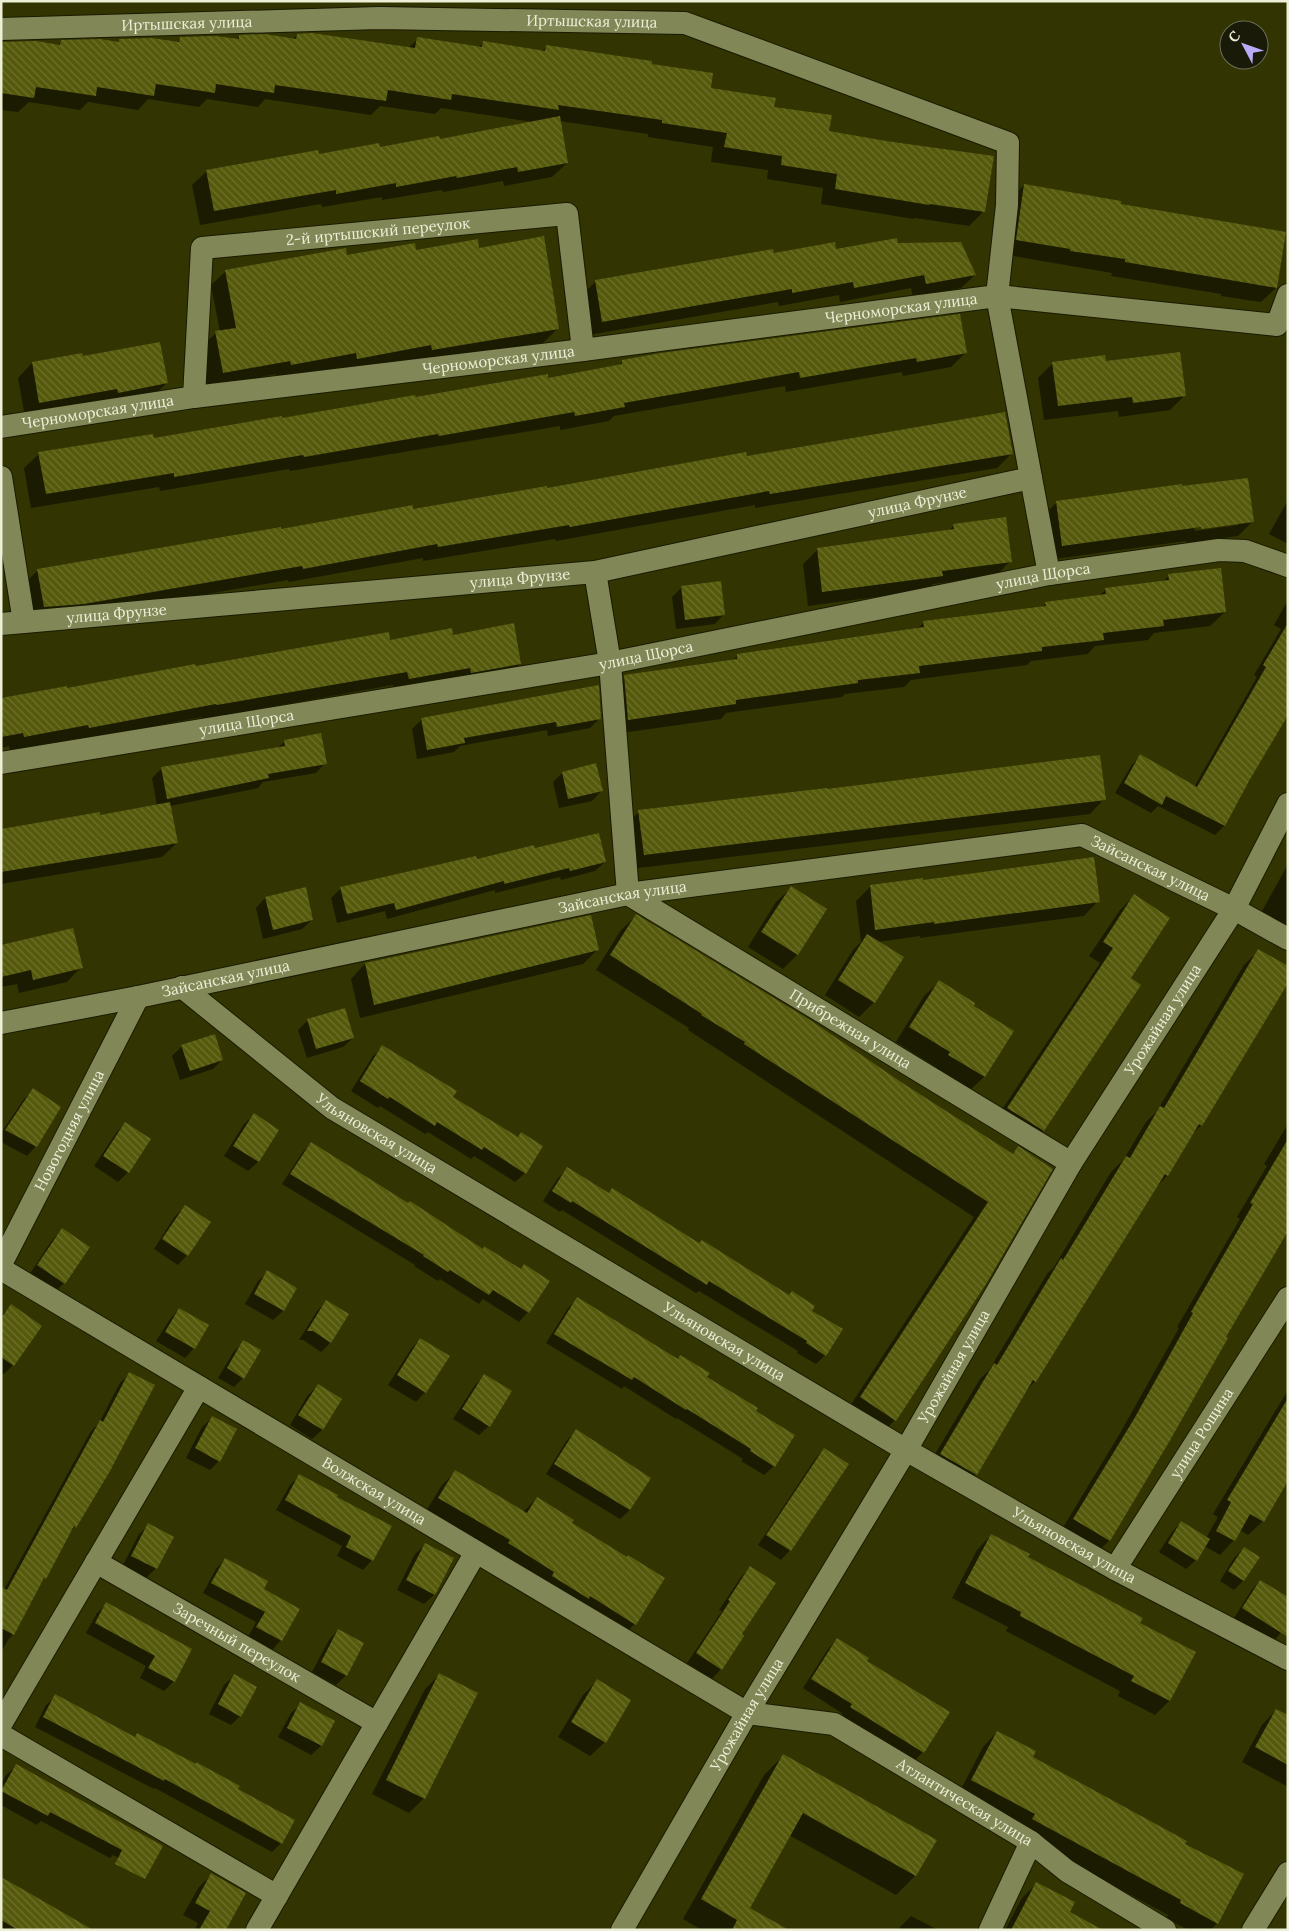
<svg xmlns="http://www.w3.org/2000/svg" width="1289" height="1931" font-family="Lora,serif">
  <defs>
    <pattern id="building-back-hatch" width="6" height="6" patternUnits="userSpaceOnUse" patternTransform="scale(1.25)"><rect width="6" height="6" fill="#55590b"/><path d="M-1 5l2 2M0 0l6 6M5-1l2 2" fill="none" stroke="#6e712e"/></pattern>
  </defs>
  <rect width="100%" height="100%" fill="#323402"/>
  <path fill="#0007" fill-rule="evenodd" d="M297,35L408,48L418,39L478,48L483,43L541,52L546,47L651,65L709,89L773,108L828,132L983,212L969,226L915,218L914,219L821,204L823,188L767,179L768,170L711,162L713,147L648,137V134L559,121L567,163L552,177L504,186L503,181L443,192L442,190L382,200V197L322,207L321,204L200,225L192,185L207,171L439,140L532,122L441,108L435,114L380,106L371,115L265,99L258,107L207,99L199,107L148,99L138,110L88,102L80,110L29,102L18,112L1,110V43L57,46L61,42L117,43L120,40L176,43L181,38L236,40L240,36L292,40Z
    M1024,185L1119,205L1276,288L1261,302L1221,296V294L1111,276L1112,273L1002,254L1010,200Z
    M897,244L975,275L961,288L913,297L911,288L840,302L839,295L779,306L778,302L589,335L582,295L596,281L835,250Z
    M478,249L557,329L543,343L494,352L343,372L342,367L277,379L276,374L208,387L201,347L216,333L220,332L211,285L226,271L346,256Z
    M966,352L951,367L903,376L902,372L786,392L785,386L614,416L609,421L560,430V426L290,471L289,469L160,491L159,487L31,508L24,468L39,454L153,439L547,379L617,366L622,362Z
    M82,357L167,383L152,397L25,417L18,378L32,363Z
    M1053,363H1105L1184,396L1170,410L1119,417L1118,411L1044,420L1038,378Z
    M1012,453L997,468L755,508V505L556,541L555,539L423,561V558L289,582L288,580L69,618L30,621L23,585L38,570L746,457Z
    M1288,500V544L1269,534Z
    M1057,502L1252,522L1238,536L1187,543L1186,541L1048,560L1042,517ZM1238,523V525L1195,531L1194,528Z
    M954,525L1010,561L996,576L933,584L927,590L808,606L803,564L818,549L948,531Z
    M1169,576L1225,612L1210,626L1154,633L1148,640L1095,646L1088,654L1031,661L1027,665L911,680L904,687L845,694L842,697L726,713L721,719L614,734L610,691L625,677L732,661L737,656L917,629L924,622L1041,608L1046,603L1099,596L1106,589L1162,582Z
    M682,587L724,614L715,624L676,629L672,597Z
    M1288,600V704L1224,826L1215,835L1158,806L1151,813L1115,793L1131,766L1140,756L1194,787L1257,677L1254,675L1281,629L1274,625Z
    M452,636L520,664L505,678L394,693L393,685L202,719V717L74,741V739L10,751L9,746L1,748V695H3L4,699L195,668L389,641Z
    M600,718L590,728L548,736L547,730L460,746L454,752L417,759L412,729L421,720Z
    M285,741L325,763L316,773L263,782L258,788L170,806L177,843L162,857L1,884V831L157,806L152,778L162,768L277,749Z
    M595,765L601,791L592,801L559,808L553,782L562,773Z
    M1104,799L1090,814L630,869L624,826L639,812Z
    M534,850L605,862L595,871L561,880L560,877L495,893V890L387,919L385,911L337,923L331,898L341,888Z
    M1288,864V927L1261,913Z
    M870,887L1098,901L1084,916L920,938V936L877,942L902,957L874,1002L859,1017L825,995L853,950L861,942L856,901Z
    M791,888L826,909L797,955L783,969L748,947L776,902Z
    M305,889L312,920L302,929L263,939L256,908L265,898Z
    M1134,896L1129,978L1140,985L1043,1130L1029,1145L993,1123L1100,963L1089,956L1120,910Z
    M636,916L1012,1154L1018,1148L895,1420L881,1434L846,1412L974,1217L688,1030L689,1028L596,970L621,930Z
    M590,917L597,950L583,964L360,1018L351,979L365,964Z
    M1,936L4,946L81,967L67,982L19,993L17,984L1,987Z
    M1259,950L1202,1125L1190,1136L1167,1176L1154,1189L1035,1381L1026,1391L976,1474L961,1489L926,1469L980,1379L989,1370L1047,1274L1054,1267L1111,1172L1124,1159L1146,1122L1157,1111L1244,965Z
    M939,982L972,1006L1012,1031L984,1077L969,1091L934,1069L936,1067L896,1042L924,996Z
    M308,1020L353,1038L343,1047L307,1058L298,1030Z
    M182,1046L222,1060L213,1069L180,1080L172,1056Z
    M382,1047L452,1097L525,1173L515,1182L474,1156L471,1159L428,1132L425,1134L380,1106L378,1108L351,1091L373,1056Z
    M34,1090L36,1146L27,1156L1,1142V1133L24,1099Z
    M254,1115L277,1130L258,1162L248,1171L224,1156L244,1124Z
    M125,1123L128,1172L118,1182L94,1166L116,1133Z
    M1288,1124V1220L1168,1442L1109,1541L1094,1555L1059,1534L1119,1435L1179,1328L1177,1327L1240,1219L1237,1217L1267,1166L1264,1164Z
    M311,1143L528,1312L519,1322L483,1299L479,1304L440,1279L438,1281L414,1266L415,1265L282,1184L302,1153Z
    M567,1169L608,1194L612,1190L699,1244L810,1311L825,1355L816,1364L797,1353L798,1351L699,1291L696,1293L562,1210L560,1212L543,1201L558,1178Z
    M185,1207L187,1255L178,1265L154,1249L175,1216Z
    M62,1230L64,1283L55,1292L29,1275L52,1240Z
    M268,1272L296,1288L283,1311L273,1320L245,1304L258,1281Z
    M577,1299L706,1377L754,1411L774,1466L764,1475L741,1461L743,1459L677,1418L676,1419L624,1386L622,1389L546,1343L568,1308Z
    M327,1301L348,1314L330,1343L321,1352L303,1340H299L317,1311Z
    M11,1305L13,1365L4,1374L1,1373V1316Z
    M179,1309L194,1348L185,1358L156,1341L170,1319Z
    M420,1339L425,1392L416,1402L388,1385L411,1349Z
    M244,1342L243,1378L234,1387L218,1378L234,1351Z
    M129,1374L75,1527L69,1533L45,1578L39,1585L13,1634L8,1640L1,1652V1595L91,1431L99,1423L120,1383Z
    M484,1376L489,1426L479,1435L453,1419L475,1385Z
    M318,1386L340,1400L322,1430L312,1439L290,1425L308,1395Z
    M1288,1390V1479L1263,1521L1248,1535L1240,1530L1234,1540L1220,1555L1204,1546L1196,1560L1186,1569L1159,1552L1172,1532L1181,1522L1206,1538L1218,1517L1213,1514Z
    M212,1418L219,1461L210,1470L186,1458L202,1427Z
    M576,1431L630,1510L620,1519L546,1474L567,1440Z
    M824,1449L848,1465L790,1550L781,1560L758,1545L815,1459Z
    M455,1472L523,1512L537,1498L570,1523L635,1624L621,1637L426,1511L442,1485Z
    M299,1476L335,1497L372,1560L363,1570L337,1556L342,1546L276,1510L290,1485Z
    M149,1525L156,1568L146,1578L123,1565L139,1534Z
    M991,1535L1026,1558L1138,1624L1194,1653L1169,1701L1155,1715L1118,1696L1120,1691L1006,1631L1008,1627L952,1598L977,1550Z
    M425,1545L452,1559L434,1595L424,1604L397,1590L415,1554Z
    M1244,1548L1258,1558L1243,1581L1234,1590L1220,1581L1234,1558Z
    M225,1559L262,1589L281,1640L272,1650L248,1637L256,1622L203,1593L216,1569Z
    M750,1568L740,1635L721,1669L712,1679L687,1663L722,1611L719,1610L741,1577Z
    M1260,1581L1288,1624L1272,1643L1234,1618L1251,1591Z
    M106,1604L190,1649L174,1681L164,1691L140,1678L146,1666L86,1633L97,1613Z
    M338,1630L346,1675L336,1685L312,1672L329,1640Z
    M837,1640L865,1662L923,1752L914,1761L842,1717L843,1714L803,1688L828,1649Z
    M439,1675L424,1798L409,1813L372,1794L425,1689Z
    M234,1676L240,1716L231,1725L209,1714L224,1685Z
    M597,1681L605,1742L590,1756L558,1737L583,1695Z
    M56,1696L134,1738L137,1734L236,1790L281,1843L272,1852L155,1788L154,1789L35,1727L46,1705Z
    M301,1704L333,1721L321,1746L311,1755L278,1737L291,1713Z
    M1276,1710L1288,1717V1787L1242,1762L1262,1725Z
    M997,1732L1031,1758L1184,1844L1217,1923L1211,1930H1188L1166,1918L1168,1915L1018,1834L958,1795L983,1747Z
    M783,1756L915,1876L896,1895L789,1835L748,1908L787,1930H702L683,1919L764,1775Z
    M16,1766L161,1846L143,1871L113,1855L110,1858L41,1821L37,1825L1,1805V1784L6,1775Z
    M211,1875L224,1930H195L198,1923L183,1915L199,1887Z
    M1,1878L71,1930H1Z
    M1036,1884L1068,1913L1101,1930H1005L1022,1898Z
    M911,1916L938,1930H897Z"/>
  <path fill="url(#building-back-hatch)" d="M312,33L415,48L417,37L482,47L483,41L545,51L546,45L652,61V64L713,73L711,88L776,98L774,107L832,115L829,131L886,141L994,156L985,212L930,204L929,205L835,189L837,174L781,165L782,156L724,147L727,133L662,123V120L558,105L559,110L452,94L451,100L388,90L386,101L275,85L274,93L216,84L215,93L156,84L154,96L97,87L96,96L36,87L34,98L1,93V42L36,41L60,45L61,40L100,39L119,42V39L152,38L179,42L180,37L215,36L239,39V35L265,34L296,39L297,34Z
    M560,116L568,163L518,172L517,167L457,178L456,176L396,187V183L336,194V190L214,211L206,170L318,150L319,154L379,143L380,147L439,136L440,139Z
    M1024,184L1121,201V204L1286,232L1277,288L1125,262V259L1070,251V249L1016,240Z
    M544,236L559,329L432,350L431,345L357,359L356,353L291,365L290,361L223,373L215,331L236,328L225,270L346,248L347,255L415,243L416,250L478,239L479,248Z
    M897,238L898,243L961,242L976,275L926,284L924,275L854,288L853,282L792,293V289L602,322L595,280L773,249L774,253L835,242L836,249Z
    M960,314L967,353L917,362L916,358L800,378L799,372L624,403L625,407L575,416L574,412L439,436L438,434L304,457L303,455L174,477V473L46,494L38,452L153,434L154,438L282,416V418L415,395L416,397L548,374V378L622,364V360L661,353Z
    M160,342L168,383L118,393L117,389L39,403L32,362L82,353L83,356Z
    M1180,352L1186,396L1133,403L1132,397L1058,406L1052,362L1105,355L1106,361Z
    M1005,412L1013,454L770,494L769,491L570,527L569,525L438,547L437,544L303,569L302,566L84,604L44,607L37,569L281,527V529L413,505V509L547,486V488L746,452L747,456Z
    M1248,478L1254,522L1201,529V527L1062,546L1056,501L1182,484V486Z
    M1006,517L1012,562L942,571L943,576L822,592L817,548L954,529L953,524Z
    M1221,568L1226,612L1163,620L1164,626L1103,633L1104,640L1042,647V651L919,666L920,673L858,680V683L736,700V704L628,720L624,675L737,659V654L924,627L923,621L1046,606L1045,602L1106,594L1105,588L1169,580L1168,574Z
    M721,581L725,615L685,620L681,586Z
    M514,623L521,664L471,673L470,668L409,679L407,672L217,705L216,704L89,728L88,725L24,737L23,733L1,737V698L67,686V688L195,664L196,666L389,632L390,640L452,628L453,635Z
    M1288,623V715L1249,781L1225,826L1166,796L1162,805L1124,783L1140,754L1197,787L1266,667L1263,665Z
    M599,685L601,719L557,727L556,722L464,738L465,743L427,750L421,718Z
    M321,733L327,764L268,774L269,778L167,799L161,767L285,746L284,740Z
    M1100,755L1106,800L644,855L638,810L827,788V789Z
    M596,763L603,791L568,799L562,772Z
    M170,802L178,843L1,872V829L100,812V815Z
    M599,833L606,862L570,871L569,868L504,884V881L396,910L394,903L347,914L340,887L476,856L477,859L534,845L535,848Z
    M1094,857L1100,902L934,924V922L875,930L870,885L923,878V880Z
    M791,886L827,909L798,955L761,932Z
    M306,887L313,920L273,930L265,897Z
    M1134,894L1170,918L1131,978L1141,985L1044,1131L1007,1108L1113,948L1103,942Z
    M636,914L810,1020L901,1082L1013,1154L1018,1146L1053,1169L986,1284L896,1421L860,1397L988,1202L744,1044L745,1042L701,1015L702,1014L610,955Z
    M591,915L599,950L374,1005L365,963Z
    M73,928L83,968L33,980L31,970L1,977V945Z
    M867,934L904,957L875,1003L838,980Z
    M1258,949L1288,966V983L1202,1126L1199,1124L1168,1176L1165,1174L1036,1382L1033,1380L977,1475L940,1454L994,1363L997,1365L1061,1258L1063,1260L1126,1156L1130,1158L1160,1106L1164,1108Z
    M939,980L975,1003L974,1006L1014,1031L985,1077L948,1055L950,1052L909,1027Z
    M345,1008L354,1038L316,1049L307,1019Z
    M215,1034L223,1060L190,1071L181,1045Z
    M382,1045L457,1091L453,1097L518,1137L521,1132L543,1146L526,1174L484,1147L482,1150L437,1122L435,1126L390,1097L388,1099L360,1081Z
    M33,1088L61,1107L37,1147L5,1130Z
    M254,1113L279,1130L259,1162L233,1146Z
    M125,1122L151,1139L129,1173L103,1156Z
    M1288,1139V1231L1226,1337L1228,1338L1169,1442L1110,1541L1073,1519L1134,1419L1193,1313L1191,1312L1253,1204L1250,1203Z
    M311,1142L408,1203L410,1201L483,1249L484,1246L521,1269L524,1264L550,1281L529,1313L493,1290L489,1295L450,1270L448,1272L423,1256L424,1255L290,1174Z
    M567,1167L609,1193L612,1188L699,1243L702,1240L789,1295L792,1291L815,1306L812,1311L843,1329L826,1356L806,1343L807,1341L709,1281L707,1285L572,1201L571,1203L552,1191Z
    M185,1205L211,1222L188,1256L162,1239Z
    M62,1228L90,1247L65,1284L37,1265Z
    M267,1270L297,1288L284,1311L254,1294Z
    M577,1297L678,1359L680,1355L710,1373L707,1377L758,1408L756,1411L795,1435L775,1467L750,1451L751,1449L687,1409L686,1410L634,1377L632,1380L554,1334Z
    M326,1300L349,1314L331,1343L313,1331H307Z
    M11,1304L42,1326L14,1366L1,1357V1318Z
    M179,1308L209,1325L195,1349L165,1332Z
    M420,1338L450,1356L426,1393L397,1375Z
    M243,1340L261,1350L244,1379L227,1368Z
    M129,1372L155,1385L110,1471L76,1528L74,1526L46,1579L44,1578L14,1635L1,1628V1587L7,1590L100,1420L103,1422Z
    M484,1374L512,1391L490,1427L462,1409Z
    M318,1384L342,1399L323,1430L298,1415Z
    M1288,1398V1481L1264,1522L1250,1514L1235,1541L1216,1531L1231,1502L1227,1500Z
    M212,1416L237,1429L220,1462L195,1448Z
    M576,1429L651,1478L630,1510L554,1464Z
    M824,1448L849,1464L791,1551L766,1535Z
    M455,1470L527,1513L537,1497L574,1520L572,1523L627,1557L628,1555L665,1578L636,1625L590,1596L589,1599L552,1576L554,1572L508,1543L510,1540L438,1498Z
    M299,1474L338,1495L337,1497L392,1526L373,1561L346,1547L351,1536L285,1500Z
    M1181,1521L1210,1539L1197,1561L1168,1543Z
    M148,1523L174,1537L157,1569L131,1556Z
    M991,1534L1030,1554L1028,1557L1143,1618L1140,1623L1196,1652L1170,1701L1131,1681L1134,1676L1020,1616L1021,1612L965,1583Z
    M425,1543L454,1558L435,1595L406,1580Z
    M1244,1547L1260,1557L1244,1581L1228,1571Z
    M225,1558L268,1581L264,1589L300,1609L282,1641L256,1627L265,1612L211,1583Z
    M750,1566L776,1583L742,1634L744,1636L722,1670L696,1653L730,1601L728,1600Z
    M1260,1580L1288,1597V1637L1242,1608Z
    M106,1602L192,1649L175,1682L148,1668L155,1656L95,1623Z
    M338,1629L364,1643L347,1676L321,1662Z
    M837,1638L869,1658L867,1661L950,1712L924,1753L850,1707L852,1704L811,1679Z
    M439,1673L478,1693L425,1799L386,1780Z
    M234,1674L257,1687L241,1717L218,1704Z
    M597,1679L631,1700L606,1743L571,1722Z
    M55,1694L135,1737L137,1733L196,1764V1762L240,1786L238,1789L295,1820L282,1844L165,1779L164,1781L43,1717Z
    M300,1702L335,1721L322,1746L287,1728Z
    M1276,1709L1288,1715V1765L1255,1747Z
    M997,1731L1036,1751L1033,1757L1187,1841L1185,1844L1244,1874L1218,1924L1180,1903L1181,1900L1032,1819L1035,1814L971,1780Z
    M783,1754L937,1840L916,1876L803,1813L750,1908L789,1930H732L737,1920L701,1899Z
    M16,1764L163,1846L145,1879L115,1864L122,1850L50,1812L48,1816L1,1791Z
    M211,1873L246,1893L226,1930H199L210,1911L195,1903Z
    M1,1877L31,1894L93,1930H18L1,1920Z
    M1036,1882L1075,1902L1070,1912L1103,1930H1011Z"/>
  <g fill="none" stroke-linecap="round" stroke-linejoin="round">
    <g stroke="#1a1b00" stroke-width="24">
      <g id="minor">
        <path id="s1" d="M1,29L379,18L685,23L1008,143L1007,205L997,296L1049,574"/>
        <path id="s2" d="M194,397L202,248L567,214L583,350"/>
        <path id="s3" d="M1,427L194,397L583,350L997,296L1277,325L1288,295"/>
        <path d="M1,477L24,622"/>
        <path id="s4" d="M595,572L610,663L628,894L1071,1163"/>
        <path id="s5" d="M1,624L595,572L1031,478"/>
        <path id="s6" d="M1,763L610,663L1049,574L1219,550L1245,551L1288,566"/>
        <path id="s7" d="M182,987L332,1108L906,1450L1115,1569L1288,1659"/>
        <path id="s8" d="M1,1023L138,997L628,894L1082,835L1234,909L1288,939"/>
        <path id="s9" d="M1,1264L138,997"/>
        <path id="s10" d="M1,1269L747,1713L834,1724L1031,1842L1067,1871L1165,1930"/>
        <path id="s11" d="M96,1562L377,1723"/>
        <path id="s12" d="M1115,1569L1288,1298"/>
        <path d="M1,1724L199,1387"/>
        <path d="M1,1735L277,1896"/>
        <path d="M257,1930L476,1552"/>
        <path id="s13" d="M622,1930L747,1713L906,1450L1071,1163L1234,909L1288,804"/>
        <path d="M990,1930L1031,1842"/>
        <path d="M1253,1930L1288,1873"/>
      </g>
    </g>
    <use href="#minor" stroke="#828757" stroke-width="22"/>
  </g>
  <g text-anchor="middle" stroke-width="5" stroke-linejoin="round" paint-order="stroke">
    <g font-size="15" fill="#edf0d7" stroke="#191a07">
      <text dy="5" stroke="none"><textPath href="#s1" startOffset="591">Иртышская улица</textPath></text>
      <text dy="5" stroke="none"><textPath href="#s1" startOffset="186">Иртышская улица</textPath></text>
      <text dy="5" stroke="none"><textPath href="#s2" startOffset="326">2-й иртышский переулок</textPath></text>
      <text dy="5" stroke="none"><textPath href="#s3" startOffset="908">Черноморская улица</textPath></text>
      <text dy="5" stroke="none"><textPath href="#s3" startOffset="502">Черноморская улица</textPath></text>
      <text dy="5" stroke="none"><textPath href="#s3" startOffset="98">Черноморская улица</textPath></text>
      <text dy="5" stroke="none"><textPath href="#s5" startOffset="926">улица Фрунзе</textPath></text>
      <text dy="5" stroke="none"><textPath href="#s6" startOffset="1059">улица Щорса</textPath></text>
      <text dy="5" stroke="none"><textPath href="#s5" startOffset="521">улица Фрунзе</textPath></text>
      <text dy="5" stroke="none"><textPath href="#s5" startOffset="116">улица Фрунзе</textPath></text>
      <text dy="5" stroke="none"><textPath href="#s6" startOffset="654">улица Щорса</textPath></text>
      <text dy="5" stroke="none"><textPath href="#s6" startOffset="249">улица Щорса</textPath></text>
      <text dy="5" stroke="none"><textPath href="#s8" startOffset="1174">Зайсанская улица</textPath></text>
      <text dy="5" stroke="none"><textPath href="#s8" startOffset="634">Зайсанская улица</textPath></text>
      <text dy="5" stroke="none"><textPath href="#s8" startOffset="229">Зайсанская улица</textPath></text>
      <text dy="5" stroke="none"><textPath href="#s13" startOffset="1059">Урожайная улица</textPath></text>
      <text dy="5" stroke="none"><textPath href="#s4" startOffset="584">Прибрежная улица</textPath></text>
      <text dy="5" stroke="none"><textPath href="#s9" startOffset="150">Новогодняя улица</textPath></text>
      <text dy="5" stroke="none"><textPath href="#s7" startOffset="244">Ульяновская улица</textPath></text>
      <text dy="5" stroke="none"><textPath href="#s7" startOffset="649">Ульяновская улица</textPath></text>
      <text dy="5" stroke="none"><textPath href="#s13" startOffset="654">Урожайная улица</textPath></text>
      <text dy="5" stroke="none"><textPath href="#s12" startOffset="161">улица Рощина</textPath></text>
      <text dy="5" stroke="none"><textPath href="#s10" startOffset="434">Волжская улица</textPath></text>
      <text dy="5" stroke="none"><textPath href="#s7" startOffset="1054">Ульяновская улица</textPath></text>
      <text dy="5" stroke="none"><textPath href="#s11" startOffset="162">Заречный переулок</textPath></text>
      <text dy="5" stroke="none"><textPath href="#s13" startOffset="249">Урожайная улица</textPath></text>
      <text dy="5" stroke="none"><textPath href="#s10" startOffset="1108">Атлантическая улица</textPath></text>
    </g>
  </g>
  <rect width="1289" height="1931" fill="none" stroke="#edf0d7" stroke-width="5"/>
  <g transform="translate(1244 45) rotate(311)"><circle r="24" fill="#191a07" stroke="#6e705a"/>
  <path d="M0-4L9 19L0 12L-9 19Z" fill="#b9abf7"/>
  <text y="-8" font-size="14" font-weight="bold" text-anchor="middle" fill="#edf0d7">С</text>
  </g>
</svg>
